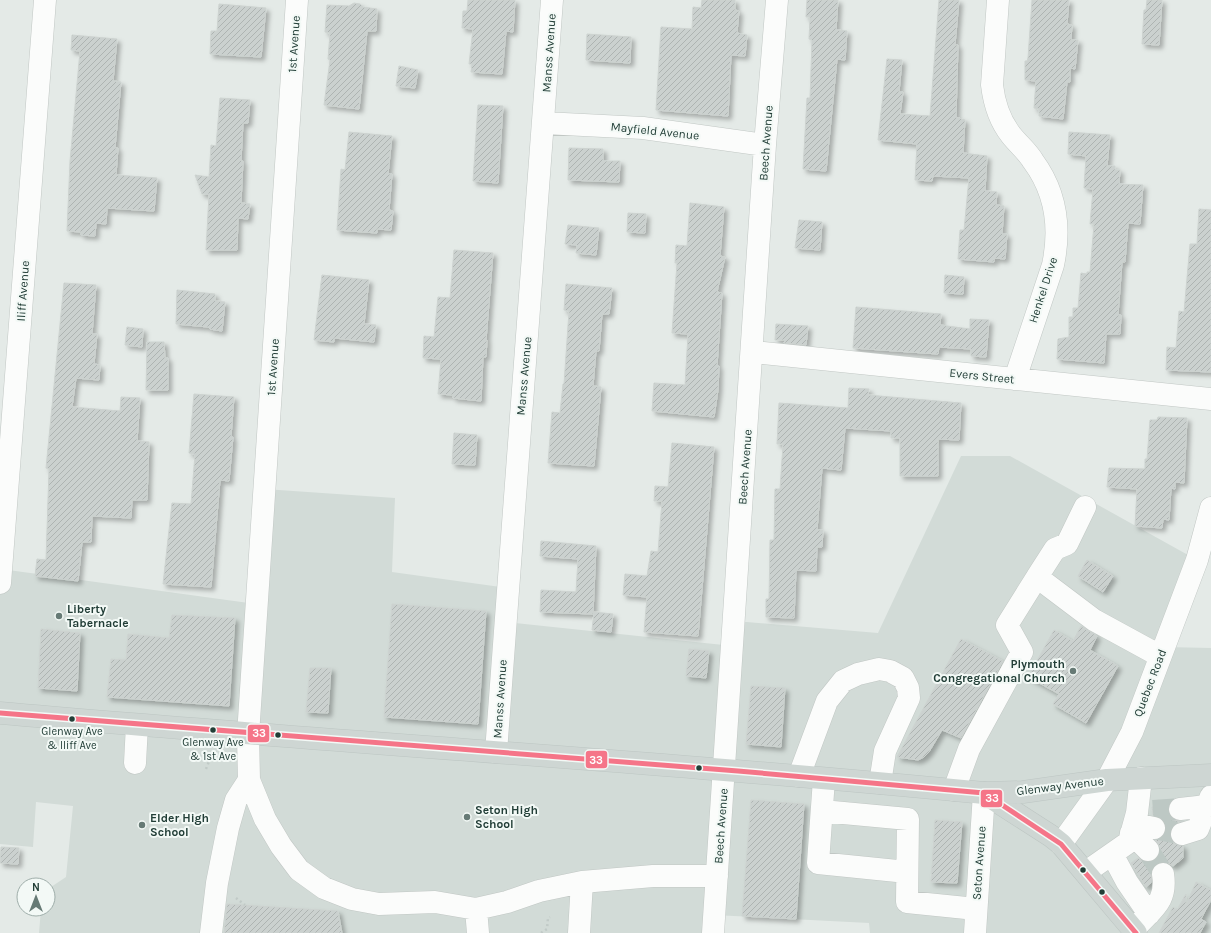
<svg xmlns="http://www.w3.org/2000/svg" width="1211" height="933" font-family="Karla,sans-serif">
  <defs>
    <pattern id="building-hatch" width="6" height="6" patternUnits="userSpaceOnUse"><rect width="6" height="6" fill="#cbd1cf"/><path d="M-1 1l2-2M0 6l6-6M5 7l2-2" fill="none" stroke="#aeb4b2"/></pattern>
    <filter id="shadow"><feDropShadow dx="3.5" dy="3.5" stdDeviation="2" flood-color="#0004"/></filter>
  </defs>
  <rect width="100%" height="100%" fill="#e4eae7"/>
  <path fill="#d2dbd7" d="M961,456H1010L1197,560L1164,647L1211,648V933H870L869,923L714,915L713,933H39L41,909H48V889L66,877L73,806L36,802L33,847L0,844V522L1,569L256,604L264,489L395,498L392,572L508,588L505,622L733,646L735,621L878,633Z"/>
  <path fill="url(#building-hatch)" stroke="#cdd3d0" filter="url(#shadow)" d="M468,0H515L513,32L506,31L502,74L471,72L472,64H469L473,29L462,28L463,11H467Z
    M702,0H735V10L739,11L737,33L747,35L745,56L731,55L728,116L656,110L661,27L692,29L693,7L701,8Z
    M807,0H838L836,30L847,31L845,60L837,59L826,171L803,169L807,98H810L812,40L809,39L810,17H806Z
    M939,0H959L955,45H958L956,117L965,120L963,153L987,156L985,191L997,192L996,205L1004,206L1002,234H1007L1005,259L994,258V262L958,259L960,230H964L969,178L933,176L932,181L915,180L917,144L878,140L887,59L902,60L899,92H903L900,114L930,116Z
    M1032,0H1069L1067,24L1072,25L1071,40H1078L1075,69L1070,68V82H1067L1063,119L1039,116V109L1034,108L1036,81L1025,80V61H1027L1028,58Z
    M1147,0H1162L1159,45L1142,44L1144,10H1146Z
    M354,3L360,4L363,7L377,9L376,31H367L359,109L324,105L330,60L328,59L330,33L325,32L327,5L349,6Z
    M219,4L266,8L261,57L210,54L211,31H217Z
    M587,34L631,37L630,63L586,60Z
    M72,35L117,39L113,81L121,82L115,148H118L116,175L157,178L154,211L107,208L106,224L96,223L95,236L81,235V232L67,231L70,161L80,51L71,50Z
    M399,66L418,70L415,88L396,86Z
    M220,98L250,100L248,123H243L241,161H243L241,203L250,204L248,219L238,218L237,250H206L209,194H202L195,175L209,177L211,145L216,146Z
    M478,105L503,106L498,183L473,181Z
    M349,132L392,136L388,174H392L389,210L393,211L391,230L377,229V233L337,230L341,169L345,170Z
    M1069,132L1110,135L1107,166H1115V170H1120L1119,184L1143,185L1140,224L1128,223L1125,262H1122L1118,315H1121L1120,334H1106L1104,363L1057,359L1058,339L1069,337V317H1073V308H1078L1081,273L1087,274V272H1090L1094,224H1090L1093,189L1084,188L1086,156L1068,154Z
    M569,148L603,149V161H620L619,182L568,180Z
    M690,203L724,207L720,256L725,257L717,292L722,293L717,366H719L718,390L714,417L652,411L654,383L685,385L688,334L672,333L677,263H675L676,245L687,246Z
    M1199,209L1211,210V372L1166,370L1167,347L1176,348L1179,311L1184,312L1190,244H1197Z
    M628,213L646,214L645,233L627,232Z
    M799,220L822,222L820,250L795,248Z
    M568,225L599,228L596,255L576,253L577,245L565,244Z
    M454,250L493,253L486,340H487L486,357H483L481,401L453,398V395L438,394L441,359L423,358L424,336L434,337L438,297L450,298Z
    M322,275L369,280L364,324L376,325L374,342L334,338V342L314,340Z
    M945,275L964,277L963,294L944,293Z
    M64,283L96,285L92,334H97L94,364L100,365L99,380L76,378L72,407L120,411L121,397L140,398L137,441L149,442L147,500H132L131,518L92,516L91,542H82L78,581L35,576L37,559L46,560L49,469L46,468Z
    M566,284L612,288L609,314H602L599,351H596L593,386L601,387L594,466L548,463L552,412L560,413L563,384H564L569,311L564,310Z
    M177,290L215,294V301L225,302L222,331L210,329L208,327L176,324Z
    M856,307L941,314L940,325L970,329V319L989,320L986,357L971,356V349L939,347L938,354L853,348Z
    M776,324L808,326L806,345L784,343L785,340H775Z
    M127,327L143,329L142,347L125,345Z
    M147,342H164L165,358H168V390H146Z
    M849,388L869,389L868,395L961,403L959,440L938,439V476H900V438H891V431L845,428L841,470L822,468L817,530H823L822,547H817L816,571L796,570L794,618L766,617V599H769L770,540H774L775,489H780L783,444H777L779,403L848,408Z
    M194,394L234,397L231,437H233L229,481L220,480L211,587L163,584L172,503L191,504L195,454L189,453Z
    M1158,417L1187,418L1184,483L1175,482V489L1171,488L1169,520L1163,519L1162,528L1135,526L1137,489L1107,487L1109,468L1145,469V459H1147L1150,420H1157Z
    M454,433L477,435L475,465L452,464Z
    M672,443L714,447L698,636L644,632L647,597L623,595L625,574L647,576L651,551L658,552L662,501H654L655,486L668,487Z
    M541,541L596,546L593,614L540,612L541,590L576,592L578,559L540,556Z
    M1087,560L1113,576L1103,592L1078,576Z
    M392,604L486,611L478,724L384,717Z
    M594,612L613,614L611,632L592,630Z
    M172,615L235,618L229,706L107,697L111,659L126,660L128,634L169,638Z
    M1081,626L1097,636L1090,650L1118,666L1086,723L1053,704L1059,694L1028,677L1054,630L1073,641Z
    M41,629L80,633L77,691L38,688Z
    M961,639L1003,661L961,738L942,730L929,752L924,757L918,760L897,757Z
    M689,649L709,651L706,678L686,676Z
    M310,668H331L328,713L306,712Z
    M751,686L785,688L781,747L746,744Z
    M751,800L804,804L796,919L742,916Z
    M1168,806L1170,817L1175,820L1181,821L1173,826L1170,832V837L1174,843L1183,846V858L1173,866L1168,863L1162,862L1156,864L1152,869L1151,883L1146,887L1131,863L1138,858L1145,862H1152L1157,859L1160,853V847L1156,840L1164,836L1166,831V824L1162,818L1153,815L1152,807Z
    M935,820L962,822L957,883L931,882Z
    M1,847L19,848L18,864L0,863Z
    M1196,882L1211,890V900L1201,919L1206,922L1200,933H1159L1173,907L1177,910L1186,894V905Z
    M227,904L338,911L342,933H224Z"/>
  <g fill="none" stroke-linecap="round" stroke-linejoin="round">
    <path stroke="#bdc8c4" stroke-width="22" stroke-dasharray="22 11" stroke-linecap="butt" d="M1153,811L1180,809
      M1154,828L1182,834
      M1148,850L1163,874"/>
    <g stroke="#c1c7c4" stroke-width="23">
      <path id="minor" d="M297,0L248,735L249,780L265,819L281,846L299,870L324,888L352,899L379,904L435,902L476,909L507,902L539,891L582,882L653,876H717
        M998,0L992,85C994,102 1000,121 1011,135C1018,144 1027,151 1033,161C1056,192 1061,227 1053,265L1015,379
        M544,123L643,128L765,145
        M753,352L1211,399
        M1037,577L1055,549L1067,544L1085,507
        M0,583L45,0
        M496,752L552,0
        M135,763L137,725
        M799,776L827,701L843,681L858,674L879,669L890,671L903,678L908,688L909,698L885,751L880,783
        M824,779L818,863L907,872
        M954,790L969,749L1022,652L1007,625L1037,577L1094,620L1160,656
        M1180,809L1207,806L1211,796
        M822,811L908,819L907,902L976,909
        M1134,824L1154,828
        M1131,833L1148,850
        M1182,834L1198,829L1207,806
        M1061,844L1107,780L1132,732L1197,560L1211,508
        M1112,854L1127,882L1149,914
        M1086,872L1129,842L1137,813L1141,778
        M476,909L478,933
        M1138,925C1155,907 1167,900 1163,874
        M211,933L217,883L228,828L236,800L249,780
        M579,933L582,882
        M713,933L765,145L777,0
        M975,933L984,793"/>
    </g>
    <g stroke="#bdc6c3" stroke-width="23">
      <path id="major" d="M0,713C328,742 657,761 984,793L1023,792L1107,780L1211,775
        M984,793L1051,836L1061,844L1136,933"/>
    </g>
    <path stroke="#c1cac7" stroke-width="2.5" stroke-dasharray="2 3" stroke-linecap="butt" d="M206,769L213,751
      M236,898L245,905
      M541,933L547,929L548,918L550,917"/>
    <use href="#minor" stroke="#fbfcfb" stroke-width="22"/>
    <use href="#major" stroke="#ced6d3" stroke-width="22"/>
    <g stroke="#f3f9f6" stroke-width="8">
      <path id="bus-1" d="M0,713L738,771L984,793L1061,844L1136,933"/>
    </g>
    <use href="#bus-1" stroke="#f57588" stroke-width="5"/>
  </g>
  <g fill="#667a75" stroke="#f3f9f6" stroke-width="1.5">
    <circle cx="59" cy="616" r="4"/>
    <circle cx="1073" cy="671" r="4"/>
    <circle cx="467" cy="817" r="4"/>
    <circle cx="142" cy="825" r="4"/>
  </g>
  <g fill="#223e37" stroke="#f3f9f6" stroke-width="1.5">
    <circle cx="72" cy="719" r="3.5"/>
    <circle cx="213" cy="730" r="3.5"/>
    <circle cx="278" cy="735" r="3.5"/>
    <circle cx="699" cy="768" r="3.5"/>
    <circle cx="1083" cy="870" r="3.5"/>
    <circle cx="1102" cy="892" r="3.5"/>
  </g>
  <g text-anchor="middle" stroke-width="4" stroke-linejoin="round" paint-order="stroke">
    <g font-size="11" fill="#223e37" stroke="#f3f9f6">
      <text x="72" y="735">Glenway Ave<tspan x="72" dy="14">&amp; Iliff Ave</tspan></text>
      <text x="213" y="746">Glenway Ave<tspan x="213" dy="14">&amp; 1st Ave</tspan></text>
    </g>
    <g font-size="12" fill="#223e37" stroke="#f3f9f6">
      <text transform="translate(294 44) rotate(-86)" y="4">1st Avenue</text>
      <text transform="translate(549 53) rotate(-86)" y="4">Manss Avenue</text>
      <text transform="translate(655 131) rotate(6)" y="4">Mayfield Avenue</text>
      <text transform="translate(766 143) rotate(-86)" y="4">Beech Avenue</text>
      <text transform="translate(1043 290) rotate(-72)" y="4">Henkel Drive</text>
      <text transform="translate(23 291) rotate(-86)" y="4">Iliff Avenue</text>
      <text transform="translate(273 367) rotate(-86)" y="4">1st Avenue</text>
      <text transform="translate(524 376) rotate(-85)" y="4">Manss Avenue</text>
      <text transform="translate(982 376) rotate(6)" y="4">Evers Street</text>
      <text transform="translate(745 467) rotate(-86)" y="4">Beech Avenue</text>
      <text transform="translate(1150 683) rotate(-69)" y="4">Quebec Road</text>
      <text transform="translate(500 699) rotate(-86)" y="4">Manss Avenue</text>
      <text transform="translate(1060 786) rotate(-7)" y="4">Glenway Avenue</text>
      <text transform="translate(721 826) rotate(-86)" y="4">Beech Avenue</text>
      <text transform="translate(979 863) rotate(-86)" y="4">Seton Avenue</text>
    </g>
    <g font-size="12" font-weight="bold" fill="#223e37" stroke="#f3f9f6" text-anchor="start">
      <text x="67" y="613">Liberty<tspan x="67" dy="14">Tabernacle</tspan></text>
      <text x="1065" y="668" text-anchor="end">Plymouth<tspan x="1065" dy="14">Congregational Church</tspan></text>
      <text x="475" y="814">Seton High<tspan x="475" dy="14">School</tspan></text>
      <text x="150" y="822">Elder High<tspan x="150" dy="14">School</tspan></text>
    </g>
  </g>
  <g stroke="#f3f9f6" stroke-width="1.5">
    <rect x="247" y="724" width="23" height="19" rx="4" fill="#f57588"/>
    <rect x="585" y="750" width="23" height="19" rx="4" fill="#f57588"/>
    <rect x="980" y="789" width="23" height="19" rx="4" fill="#f57588"/>
  </g>
  <g font-size="11" text-anchor="middle" font-weight="bold" fill="#fff">
    <text x="259" y="737">33</text>
    <text x="596" y="764">33</text>
    <text x="992" y="802">33</text>
  </g>
  <g transform="translate(36 897)"><circle r="19" fill="#f3f9f6" stroke="#9faeaa"/>
  <path d="M0-3L7 15L0 10L-7 15Z" fill="#667a75"/>
  <text y="-6" font-size="11" font-weight="bold" text-anchor="middle" fill="#223e37">N</text>
  </g>
</svg>
